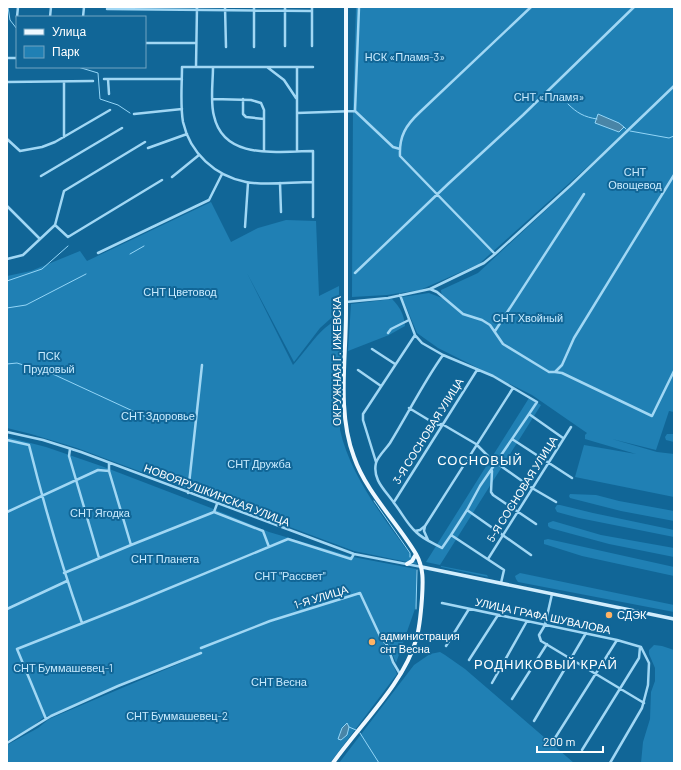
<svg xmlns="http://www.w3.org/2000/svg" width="681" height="770" font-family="Barlow,sans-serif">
  <rect width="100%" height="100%" fill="#116697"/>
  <path fill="#2080b4" d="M356,7H673L674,9V412L669,411L656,450L612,439L657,452L674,454V497L575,477L584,445L636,454L585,439V435L587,433L532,395L438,348L417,333L402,297L429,293L442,298L441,290L478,273L573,185L628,132L614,143L479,264L420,290L387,295L352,297L353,105Z
    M211,202L231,242L258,228L286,220L316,221L319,296L339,286V311L320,328L294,362L247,273L293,365C308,349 319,328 340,318V430C351,479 388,523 417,564L354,551L77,448L31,434L7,428V276L31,271L80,251L87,261Z
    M392,299C400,307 404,314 405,326L389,335L348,351L351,304Z
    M529,398L541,405L440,565L426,562Z
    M667,434H674V442L666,440L665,437Z
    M7,437L46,447L104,467L211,508L269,532L353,557L416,569V606L396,663L387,640L384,644L397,674L330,763H7V745L38,728L49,719L202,654V652L43,718L29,729L7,741Z
    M570,494L596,495L619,501L674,511V521L621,511L570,498L569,496Z
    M557,505H560L593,513L674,530V537L579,518L557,512L555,508Z
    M553,521L601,535L674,548V557L609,544L550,528L548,526V523Z
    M548,539L674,567V576L582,556L544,544V540Z
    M441,566L487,575L488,577L441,567Z
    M520,573L674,605V612L518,582L516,579L515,576Z
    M654,645L662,646L674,650V763H641L643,742L650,719L651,692L655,681V668L649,654V650Z
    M440,652L445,655L465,669L574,763H339L414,665L430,654Z"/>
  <path fill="#4985a7" stroke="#93d5f7" d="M598,114L619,123L624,127L619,132L595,123Z
    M347,723L349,727L347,735L341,740L338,739L342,728Z"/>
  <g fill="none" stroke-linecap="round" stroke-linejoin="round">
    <path stroke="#93d5f7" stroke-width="1" d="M8,7L10,20L17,29
      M78,67L98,73L100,99L118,105L130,113
      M568,104C577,113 584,117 597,119
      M624,127L626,129
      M630,131L669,138L674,136
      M130,254L144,246
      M7,281L42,269L68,246
      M7,308L26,305L86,274
      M7,364L17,363L55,375L148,418
      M374,501L410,553V557
      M416,609L417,570
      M349,727L356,730
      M360,733L379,763"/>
    <path stroke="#a1d7f4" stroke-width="2.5" d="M225,7L226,47
      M254,7V47
      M285,7V46
      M312,7V46
      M107,9L312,11
      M17,17L18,7
      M50,17L51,7
      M83,17L84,7
      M145,43H196
      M7,58H17
      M196,67L197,7
      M213,67C213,82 210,102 214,116C224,161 278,151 313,151V217
      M267,67L284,80L296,98
      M104,79H182
      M108,79L109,94
      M7,82L93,81
      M64,82V137
      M213,99L251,100L261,103L264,110V151
      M243,99V114L246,117L264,119
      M355,111L359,7
      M297,113L355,111L393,147L400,149
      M134,114L182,109
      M7,139L20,151L42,147L55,142L110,110
      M148,148L187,134
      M297,151V67
      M41,176L122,128
      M172,177L199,155
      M313,182C292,182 266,186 246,182C215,176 190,153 183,122C180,105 182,85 182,67H313
      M280,183L281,212
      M7,206L40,239
      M55,225L64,191L145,142
      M55,225L68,237L162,180
      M245,227L248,183
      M98,253L209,200L222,174
      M495,254L571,185L674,86
      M7,259L23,255L55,225
      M355,273L448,184L523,115L634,7
      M430,289L484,263L495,254L400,156C399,136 406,125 420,112L531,7
      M400,295L415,335L422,343L443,355L493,376L537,402L529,414L563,438
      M346,302L388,298L430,289L437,292L463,314L482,320L490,325L503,344L549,372H555L562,365L574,338L674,175
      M495,331L584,194
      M388,333L391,329L409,320
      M372,349L395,364
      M443,355C423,383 408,414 390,443C386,449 378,456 376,463C372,480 386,491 394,503C402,513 407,524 416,532C423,539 433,543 442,548L451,535L504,570L501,583
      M358,370L381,386
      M555,372L562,373L652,416L674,371
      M409,408L437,425L442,424L476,444L491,459L532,488L556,502
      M7,432L43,440L81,452L354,554L422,567
      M512,439L572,478
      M7,440L29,445C44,505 61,564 82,623
      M70,449L69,456L99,558
      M376,462L363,420V414L415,335
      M109,463V471L131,545
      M492,471L491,492L493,495L536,524
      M188,493L202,365
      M394,502L477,370
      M467,510L531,555
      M7,512L98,470L109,471
      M214,512L263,531L269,547
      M425,526L424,531L428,540
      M415,531L420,530L425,526L513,388
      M451,535L467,510L480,486L529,414
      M488,559L571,427
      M64,573L131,545L214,512L217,504
      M552,594L545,625L539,635L541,641L644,703
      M442,603L617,640L641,647
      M7,609L67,581
      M446,646L469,609
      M201,648L270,621L360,593L380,636L387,645L393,662L400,674
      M469,660L498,615
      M492,683L527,621
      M512,699L547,644
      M46,719L17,649L131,604L288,539L351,559L354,554
      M534,721L586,633
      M555,738L617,640
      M7,743L51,716L118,686L201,653
      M582,750L639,658L640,647
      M610,763L642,708L648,685L649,663L641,647"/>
    <path stroke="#d1edfd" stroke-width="3.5" d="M422,567L674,619"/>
    <path stroke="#eef8ff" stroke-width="4" d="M407,564L412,561L416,554
      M333,763C359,726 404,683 416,640C420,627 421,612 422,598C423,582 424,568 416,554C397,522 366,492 354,457C337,413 346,359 346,313C346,211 346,109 346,7"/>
  </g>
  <g fill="#ffb364" stroke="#116697" stroke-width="1.5">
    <circle cx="609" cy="615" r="4"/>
    <circle cx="372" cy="642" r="4"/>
  </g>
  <g text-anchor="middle" stroke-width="4" stroke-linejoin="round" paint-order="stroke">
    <g font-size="11" fill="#c9ebfe" stroke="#116697">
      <text x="405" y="61">НСК «Пламя-3»</text>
      <text x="549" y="101">СНТ «Пламя»</text>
      <text x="635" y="176">СНТ<tspan x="635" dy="13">Овощевод</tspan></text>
      <text x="180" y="296">СНТ Цветовод</text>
      <text x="528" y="322">СНТ Хвойный</text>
      <text x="49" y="360">ПСК<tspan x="49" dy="13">Прудовый</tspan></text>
      <text x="158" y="420">СНТ Здоровье</text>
      <text x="259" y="468">СНТ Дружба</text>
      <text x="100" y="517">СНТ Ягодка</text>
      <text x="165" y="563">СНТ Планета</text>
      <text x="290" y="580">СНТ "Рассвет"</text>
      <text x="63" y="672">СНТ Буммашевец-1</text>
      <text x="279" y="686">СНТ Весна</text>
      <text x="177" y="720">СНТ Буммашевец-2</text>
    </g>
    <g font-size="11" fill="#fff" stroke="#116697">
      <text transform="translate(337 361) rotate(-90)" y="4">ОКРУЖНАЯ Г. ИЖЕВСКА</text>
      <text transform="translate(428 431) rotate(-58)" y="4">3-Я СОСНОВАЯ УЛИЦА</text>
      <text transform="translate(522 489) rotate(-58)" y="4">5-Я СОСНОВАЯ УЛИЦА</text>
      <text transform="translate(217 495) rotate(21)" y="4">НОВОЯРУШКИНСКАЯ УЛИЦА</text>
      <text transform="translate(321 597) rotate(-17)" y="4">1-Я УЛИЦА</text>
      <text transform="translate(543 616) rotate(12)" y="4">УЛИЦА ГРАФА ШУВАЛОВА</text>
    </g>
    <g font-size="11" fill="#fff" stroke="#116697" text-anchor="start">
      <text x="617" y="619">СДЭК</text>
      <text x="380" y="640">администрация<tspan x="380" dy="13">снт Весна</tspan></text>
    </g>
    <g font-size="13" letter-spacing="1" fill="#fff" stroke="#116697">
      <text x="480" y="465">СОСНОВЫЙ</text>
      <text x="546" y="669">РОДНИКОВЫЙ КРАЙ</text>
    </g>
  </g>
  <rect width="681" height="770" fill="none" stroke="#ffffff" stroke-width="16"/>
  <rect x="16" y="16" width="130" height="52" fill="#116697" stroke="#70a3c1"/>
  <rect x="24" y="29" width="20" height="6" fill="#eef8ff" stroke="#70a3c1"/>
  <text x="52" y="36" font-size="12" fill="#ffffff">Улица</text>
  <rect x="24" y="46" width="20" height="12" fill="#2080b4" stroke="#70a3c1"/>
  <text x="52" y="56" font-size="12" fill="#ffffff">Парк</text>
  <path d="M537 746v6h66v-6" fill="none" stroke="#ffffff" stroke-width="2"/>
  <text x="543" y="746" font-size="12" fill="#ffffff" stroke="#116697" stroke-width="3" paint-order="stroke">200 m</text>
</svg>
